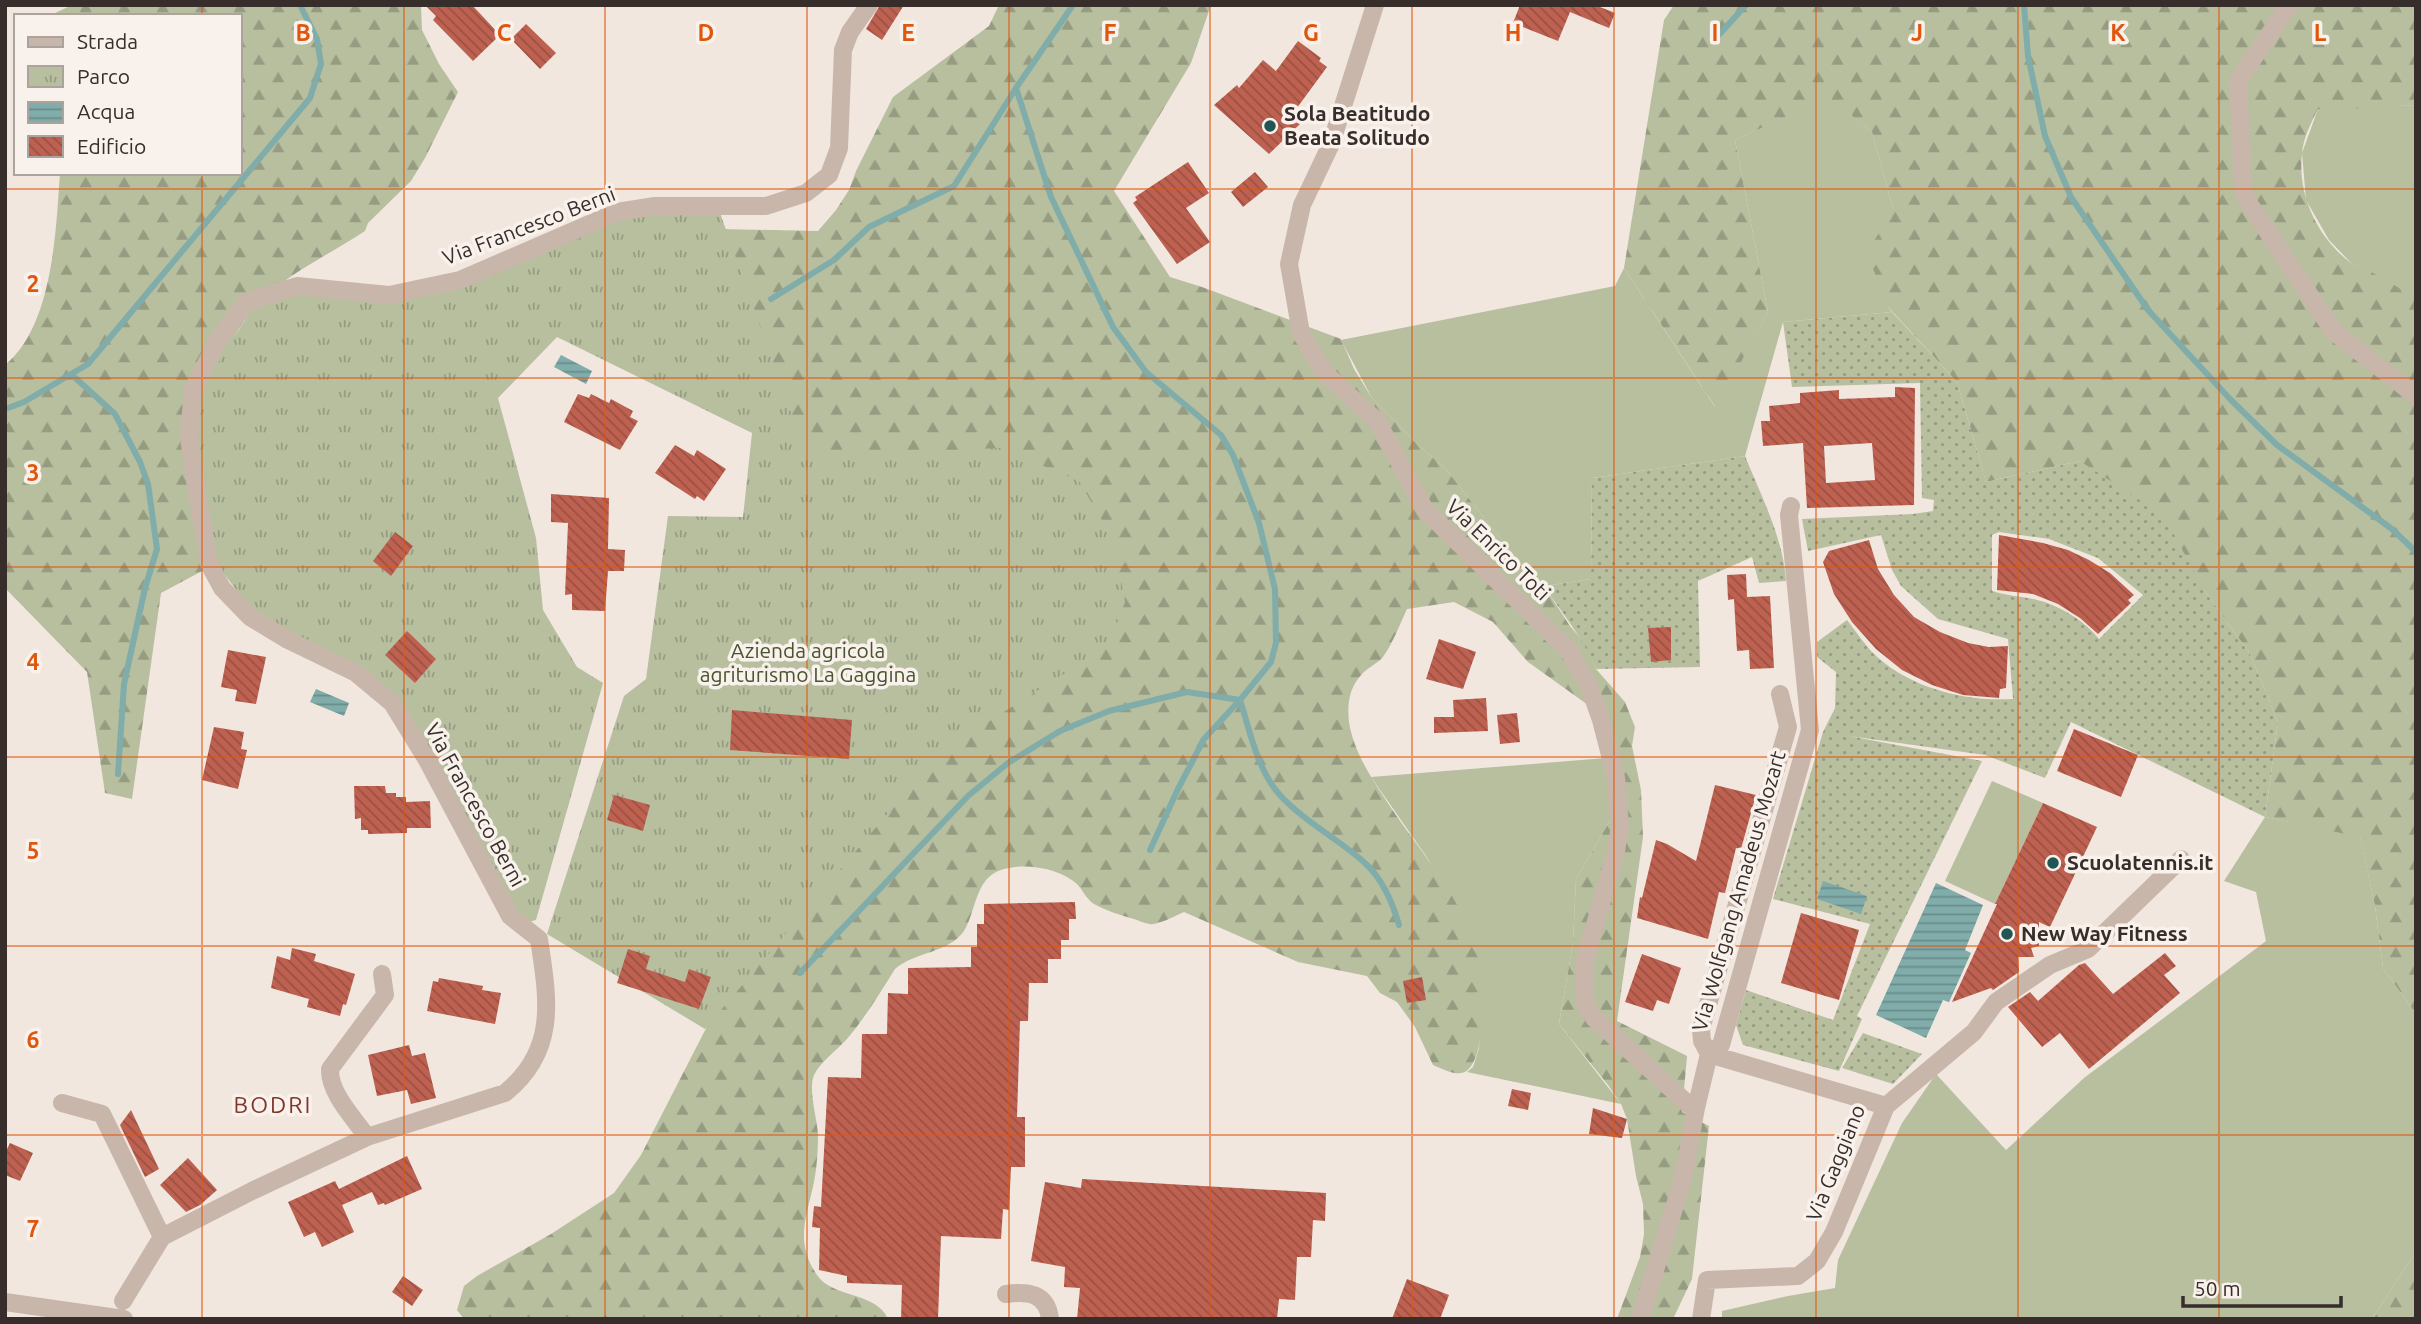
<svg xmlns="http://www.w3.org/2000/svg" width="2421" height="1324" font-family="Ubuntu,sans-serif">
  <defs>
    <pattern id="forest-firs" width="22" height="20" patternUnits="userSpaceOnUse" patternTransform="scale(1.75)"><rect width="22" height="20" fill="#b7bf9f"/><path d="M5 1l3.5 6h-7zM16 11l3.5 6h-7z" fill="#969c82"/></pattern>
    <pattern id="park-tufts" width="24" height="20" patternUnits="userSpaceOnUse" patternTransform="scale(1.75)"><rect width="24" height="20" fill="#b7bf9f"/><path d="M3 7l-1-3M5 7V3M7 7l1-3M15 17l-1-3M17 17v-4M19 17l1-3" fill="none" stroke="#969c82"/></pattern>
    <pattern id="garden-dots" width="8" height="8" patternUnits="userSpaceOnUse" patternTransform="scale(1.75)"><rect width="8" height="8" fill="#b7bf9f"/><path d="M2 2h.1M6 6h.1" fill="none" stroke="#969c82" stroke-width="1.8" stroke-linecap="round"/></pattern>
    <pattern id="water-rules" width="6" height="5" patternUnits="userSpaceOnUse" patternTransform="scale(1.75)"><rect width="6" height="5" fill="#80acaa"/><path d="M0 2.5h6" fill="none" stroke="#6a8c8b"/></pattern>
    <pattern id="building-back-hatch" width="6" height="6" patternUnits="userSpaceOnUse" patternTransform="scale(1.75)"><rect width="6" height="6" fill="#be6150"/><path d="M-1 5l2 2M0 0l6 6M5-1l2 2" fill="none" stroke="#9b5043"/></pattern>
  </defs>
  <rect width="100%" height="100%" fill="#f1e7df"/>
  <path fill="#b7bf9f" d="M1829,96L1872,132L1893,209L1888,307L1892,312L1783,322L1745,456L1592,478L1591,579L1544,586L1519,562L1445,468L1418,445L1372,398L1341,340L1615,286L1624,268L1715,407L1768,312L1735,140Z
    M2416,105V302L2352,264L2329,240L2306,200L2302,153L2318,109Z
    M1606,758L1612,817L1576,879L1573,943L1559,1024L1621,1104L1467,1072L1473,1067L1479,1048L1483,979L1458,908L1426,856L1371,777Z
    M1992,781L2043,803L1995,904L1945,881Z
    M2265,817L2360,836L2375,906L2383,968L2416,1014V1251L2372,1319H1722V1311L1788,1296L1835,1288L1838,1260L1902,1123L1936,1074L2006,1150L2084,1078L2266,941L2256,892L2224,881Z"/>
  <path fill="url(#forest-firs)" d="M72,5H421L422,30L439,64L458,92L425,158L411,181L368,223L365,231C317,263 262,283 235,336L204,570L161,593L132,799L105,793L87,672L5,588V365C53,326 56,230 60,173H240V16H49Z
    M999,5H1211L1191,63L1114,191L1170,277L1202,287L1341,339L1354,369L1372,398L1418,445L1445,468L1519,562L1544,586L1570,626L1586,645L1596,669L1625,702L1635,727L1632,746L1641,790L1643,837L1617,1021L1687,1056L1682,1112L1709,1126L1692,1279L1673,1319H1617L1640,1257L1644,1234L1643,1204L1636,1176L1627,1119L1621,1104L1608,1085L1559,1024L1573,943L1576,879L1612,817L1606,758L1588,705L1528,662L1493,622L1454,602L1407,609C1400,624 1393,643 1383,657C1378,663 1369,667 1363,673C1349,687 1347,704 1349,722C1353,748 1368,773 1382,794C1417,850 1476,910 1483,979C1484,987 1482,997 1482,1005C1481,1021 1482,1038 1477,1053C1468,1081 1456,1075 1433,1065L1415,1027L1397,1002L1380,993L1367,976L1298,962L1184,912C1175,916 1164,922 1154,924C1148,925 1140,921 1134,919C1120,915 1107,911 1094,904C1086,899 1083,890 1077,884C1059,868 1024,862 1001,870C975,878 976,912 964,931C949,953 914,952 895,969C880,993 865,1018 846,1040C836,1051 821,1061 814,1075C808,1089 817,1118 818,1134C818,1150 817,1167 814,1182C807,1216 794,1241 817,1275C832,1298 877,1292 888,1319H464L457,1310L464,1286L477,1276L551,1234L614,1193L641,1155L716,1009L783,482L721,229L818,231L836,210L849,190L856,171L893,97L989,26Z
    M1674,5H2416V105L2331,110L2318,109C2311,123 2303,138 2302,154C2297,195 2318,238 2351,263C2357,268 2367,270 2375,274C2390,281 2402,290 2416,300V1014L2383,968L2375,906L2360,837L2265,817L2278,722L2250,654L2204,590L2080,461L1986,482L1957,382L1888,307L1867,253L1893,209L1872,132L1829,97L1735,140L1768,312L1716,408L1624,268L1664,20Z
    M2416,1251V1319H2372Z"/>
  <path fill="url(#park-tufts)" d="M720,213L807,457L1001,448L1079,481L1113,539L1125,602L1108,646L939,753L705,1029L547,934L624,696L646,679L668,516L743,517L752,433L557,337L498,398L536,538L543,610L577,667L603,683L536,920L524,923L394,700L254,613L215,562L194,440L200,391L252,309L299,291L394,301L625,216Z"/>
  <path fill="url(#garden-dots)" fill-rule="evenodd" d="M1892,312L1957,382L1986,482L2080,461L2164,516L2204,590L2250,654L2278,722L2265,817L2071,722L2045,778L1985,755L1849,736L1982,761L1857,1016L1862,1019L1839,1071L1743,1045L1736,1025L1746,990L1833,1020L1870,924L1773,899L1823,732L1835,708L1836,672L1817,657V642L1847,620C1855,630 1862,641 1871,651C1906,687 1963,702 2013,699L2008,639L1938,619L1901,586L1892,570L1881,535L1808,551L1802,519L1913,514L1933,511L1934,500L1922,498L1920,383L1792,387L1783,322ZM1999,532L2049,539L2098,558L2143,595L2099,639C2085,621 2059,605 2037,600C2022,596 2007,596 1992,591V535Z
    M1745,456C1761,496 1783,537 1786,581L1759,583L1752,557L1698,581L1700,667L1596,669C1584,639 1562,613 1544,586L1591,579L1592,478Z
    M1863,1033L1922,1054L1893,1084L1842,1068Z"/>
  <path fill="url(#water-rules)" d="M561,355L592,371L586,384L554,367Z
    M316,689L349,703L344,716L310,702Z
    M1823,881L1867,896L1861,914L1817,899Z
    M1936,883L1983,905L1965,950L1971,953L1949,1002L1943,1000L1926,1038L1876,1015Z"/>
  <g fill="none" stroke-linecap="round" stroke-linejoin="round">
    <path stroke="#80acaa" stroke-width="6" d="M2024,5L2028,56L2045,136L2071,197L2148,310L2230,399L2277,445L2392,529L2416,552
      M1717,37L1746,5
      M1016,88L1051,197L1113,327L1146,372L1221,435L1233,455L1259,523L1275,589L1276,643L1271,662L1240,700L1204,739L1178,789L1150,850
      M771,299L834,260L869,227L954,186L1016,88L1073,5
      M71,374L115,414L140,462L148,484L157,549L145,588L124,684L118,774
      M5,409L24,402L88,364L310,98L321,64L317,39L300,5
      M800,973L968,796L1008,763L1060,731L1109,711L1187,692L1240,700C1250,731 1257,769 1279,794C1304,822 1339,839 1366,864C1382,879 1393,904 1399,925"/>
  </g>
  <path fill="url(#building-back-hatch)" fill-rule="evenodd" d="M425,5H472L500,35L473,61L433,20L436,16Z
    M880,5H904L882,40L866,29Z
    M1520,5H1595L1615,13L1609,28L1570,12L1558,41L1513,23Z
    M526,24L556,53L540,69L511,39Z
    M1298,41L1321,58L1319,61L1327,67L1291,116L1300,124L1269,154L1214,105L1237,85L1239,88L1263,60L1276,71Z
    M1188,162L1209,193L1186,208L1210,242L1177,264L1133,203L1137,200L1135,197Z
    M1255,172L1268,187L1243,207L1231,192Z
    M1895,387L1915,388L1914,505L1807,508L1803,443L1763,446L1761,421H1770L1769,406L1800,403V393L1839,390V399L1895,397ZM1872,443L1875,480L1826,483L1824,446Z
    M578,394L589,398L591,394L609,403L611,399L633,411L630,417L638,421L620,450L564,422Z
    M675,445L694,456L697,450L726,469L704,501L697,496L695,499L655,473Z
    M551,494L609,498L608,549L625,550L624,571H608L605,611L572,610V594L565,595L568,523L551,522Z
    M395,532L413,546L391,576L373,561Z
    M1999,535L2043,543L2068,550L2089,560L2110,573L2134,595L2128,600L2131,603L2098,634L2080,618L2058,604L2033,594L1997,590Z
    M1869,540L1878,569L1894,595L1914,617L1940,632L1968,643L1989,647L2008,646L2006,688L2000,689L1999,698L1963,695L1932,685L1902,670L1876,649L1852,622L1834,594L1823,562L1829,551Z
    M1746,574L1747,597L1770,596L1774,668L1750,669L1749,650L1737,651L1734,599L1728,600L1727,575Z
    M1671,627V660L1651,662L1648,628Z
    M407,631L436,659L415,683L385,655Z
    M1439,639L1476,652L1463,689L1426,679Z
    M228,650L266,657L256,704L235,701L237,690L221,687Z
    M1486,698L1488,731L1434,733V717H1454L1453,700Z
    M732,710L852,720L849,759L730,750Z
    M1517,713L1520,742L1500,744L1497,715Z
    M214,727L244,732L241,749L247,750L238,789L202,780Z
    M2074,729L2138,755L2121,797L2057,771Z
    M1715,785L1756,795L1741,849L1736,848L1725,893L1719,892L1708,939L1637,918L1640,897L1642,898L1656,840L1667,844L1696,861Z
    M354,786H385L386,793H396V797H406V802L430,801L431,828H407V833L368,834V830H361V818L355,819Z
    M614,795L650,805L643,831L607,820Z
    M2043,803L2097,827L2050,927L2039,922V946L2031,948L2034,957H2018L2019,972L1993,990L1991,988L1952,1002L1997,904H1995Z
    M1075,902L1076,919H1069V940H1061V959H1048V983H1029L1028,1021H1020L1017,1117H1025V1167H1011L1009,1210L1003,1209L1001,1239L941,1236L938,1319H901L902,1285L847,1283V1276L819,1270L820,1228L812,1227L814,1206L821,1207L828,1077L861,1078L862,1034H887L888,993L908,994V968L971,967V947H977V924H984V904Z
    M1801,913L1859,930L1839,1000L1781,983Z
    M292,948L316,954L314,961L355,974L346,1005L343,1004L340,1016L307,1007L309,999L271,988L277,956L290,960Z
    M628,949L650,956L646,969L685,982L689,969L711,977L699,1009L617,983Z
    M2165,953L2176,966L2164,975L2180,993L2089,1069L2060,1033L2042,1047L2008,1007L2030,992L2038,1001L2079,965L2085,963L2113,994Z
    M1642,954L1681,968L1669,1004L1657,1000L1653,1011L1625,1002Z
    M1422,977L1426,1000L1407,1003L1403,981Z
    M439,978L483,986L482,990L501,993L495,1024L427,1011L433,981L438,982Z
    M409,1045L412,1056L425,1053L436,1098L411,1104L407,1090L377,1096L368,1055Z
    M1512,1089L1531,1093L1528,1110L1508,1106Z
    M1593,1108L1627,1119L1622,1138L1589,1134Z
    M131,1110L159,1169L145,1177L120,1125Z
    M10,1143L33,1153L20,1181L5,1175V1153Z
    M407,1156L422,1189L385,1205L384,1203L378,1205L372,1192L342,1205L354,1232L322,1247L315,1232L304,1237L288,1202L335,1181L339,1189Z
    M188,1158L217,1190L200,1205L186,1212L160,1185Z
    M1082,1179L1326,1193L1325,1221L1313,1220L1311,1257H1297L1295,1300L1279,1299L1277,1319H1077L1080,1288L1064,1287L1065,1267L1031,1261L1045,1182L1081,1188Z
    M403,1276L423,1290L412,1306L392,1292Z
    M1407,1279L1449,1295L1440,1319H1392Z"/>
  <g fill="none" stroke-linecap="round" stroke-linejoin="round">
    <path stroke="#c9b6ab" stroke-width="18" d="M1375,5L1331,144L1302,205L1289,264L1301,333L1325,373L1377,421L1425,510L1569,651L1589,686L1601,720L1616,778L1620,825L1616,851L1585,960V1004L1594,1018L1689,1105L1696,1108
      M2289,5L2238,81L2244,196L2334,332L2416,396
      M1709,1054L1702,1041L1701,1029L1788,727L1780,694
      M62,1103L102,1114L162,1237
      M1886,1106L1974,1032L1996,1002L2050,965L2088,949L2181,859
      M367,1137C354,1118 329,1093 330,1069L385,995L382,974
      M1006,1294C1028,1291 1047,1293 1050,1319
      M123,1301L162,1237L254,1190L367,1137L505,1093C558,1050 548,999 539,939L510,916L427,760L392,703L356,673L288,640L250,617L222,588L209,564L195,480L189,437L193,390L218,340L247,302L297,286L389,295L460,280L617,212L655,206H766L806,193L829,175L839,148L843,50L850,32L869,5
      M5,1302L124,1319
      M1640,1319L1683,1179L1696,1108L1709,1054L1721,1045L1810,730L1789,515L1791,506
      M1701,1319L1707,1280L1798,1276L1817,1261L1834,1232L1886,1106L1709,1054"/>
  </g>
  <path fill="none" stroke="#df570e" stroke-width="2" stroke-opacity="0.55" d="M202,5V16M404,5V1319M605,5V1319M807,5V1319M1009,5V1319M1210,5V1319M1412,5V1319M1614,5V1319M1816,5V1319M2018,5V1319M2219,5V1319M202,173V1319M5,189H2416M5,378H2416M5,567H2416M5,757H2416M5,946H2416M5,1135H2416"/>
  <g fill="#225655" stroke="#f9f1eb" stroke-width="2.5">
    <circle cx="1270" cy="126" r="7"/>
    <circle cx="2053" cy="863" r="7"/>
    <circle cx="2007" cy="934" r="7"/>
  </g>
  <g text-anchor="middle" stroke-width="7" stroke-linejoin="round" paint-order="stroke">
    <g font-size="21" font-weight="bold" fill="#372d2a" stroke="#f9f1eb" text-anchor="start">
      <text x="1284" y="121">Sola Beatitudo<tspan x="1284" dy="24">Beata Solitudo</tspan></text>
      <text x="2067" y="870">Scuolatennis.it</text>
      <text x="2021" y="941">New Way Fitness</text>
    </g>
    <g font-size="21" fill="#372d2a" stroke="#f9f1eb">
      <text transform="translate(529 226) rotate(-21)" y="7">Via Francesco Berni</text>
      <text transform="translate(1498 550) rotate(44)" y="7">Via Enrico Toti</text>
      <text transform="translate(475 805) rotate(61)" y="7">Via Francesco Berni</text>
      <text transform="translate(1739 891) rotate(-74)" y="7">Via Wolfgang Amadeus Mozart</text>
      <text transform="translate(1836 1163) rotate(-68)" y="7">Via Gaggiano</text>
    </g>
    <g font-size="21" fill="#49542f" stroke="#f9f1eb">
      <text x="808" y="658">Azienda agricola<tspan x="808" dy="24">agriturismo La Gaggina</tspan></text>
    </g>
    <g font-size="23" letter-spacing="2" fill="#803628" stroke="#f9f1eb">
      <text x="273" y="1113">BODRI</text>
    </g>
  </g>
  <g font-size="23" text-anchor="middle" font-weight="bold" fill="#df570e" stroke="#f9f1eb" stroke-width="7" stroke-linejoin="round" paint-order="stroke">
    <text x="303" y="41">B</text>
    <text x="504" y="41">C</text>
    <text x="706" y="41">D</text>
    <text x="908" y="41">E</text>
    <text x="1110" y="41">F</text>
    <text x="1311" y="41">G</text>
    <text x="1513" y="41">H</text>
    <text x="1715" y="41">I</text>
    <text x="1917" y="41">J</text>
    <text x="2118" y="41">K</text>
    <text x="2320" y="41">L</text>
    <text x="33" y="292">2</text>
    <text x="33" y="481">3</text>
    <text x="33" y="670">4</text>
    <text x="33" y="859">5</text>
    <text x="33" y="1048">6</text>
    <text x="33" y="1237">7</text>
  </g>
  <rect width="2421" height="1324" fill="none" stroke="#372d2a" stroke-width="14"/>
  <rect x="14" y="14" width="228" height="161" fill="#f9f1eb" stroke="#aba39e" stroke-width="2"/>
  <rect x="28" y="37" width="35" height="10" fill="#c9b6ab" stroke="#aba39e" stroke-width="2"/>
  <text x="77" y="49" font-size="21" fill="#372d2a">Strada</text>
  <rect x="28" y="66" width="35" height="21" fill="url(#park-tufts)" stroke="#aba39e" stroke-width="2"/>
  <text x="77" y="84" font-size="21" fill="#372d2a">Parco</text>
  <rect x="28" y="102" width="35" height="21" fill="url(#water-rules)" stroke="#aba39e" stroke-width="2"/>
  <text x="77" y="119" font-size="21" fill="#372d2a">Acqua</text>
  <rect x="28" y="136" width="35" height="21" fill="url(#building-back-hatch)" stroke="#aba39e" stroke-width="2"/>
  <text x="77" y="154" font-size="21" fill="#372d2a">Edificio</text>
  <path d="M2183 1296v10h158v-10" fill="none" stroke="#372d2a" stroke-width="3.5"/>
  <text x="2194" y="1296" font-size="21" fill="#372d2a" stroke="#f9f1eb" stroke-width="5" paint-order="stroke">50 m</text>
</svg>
